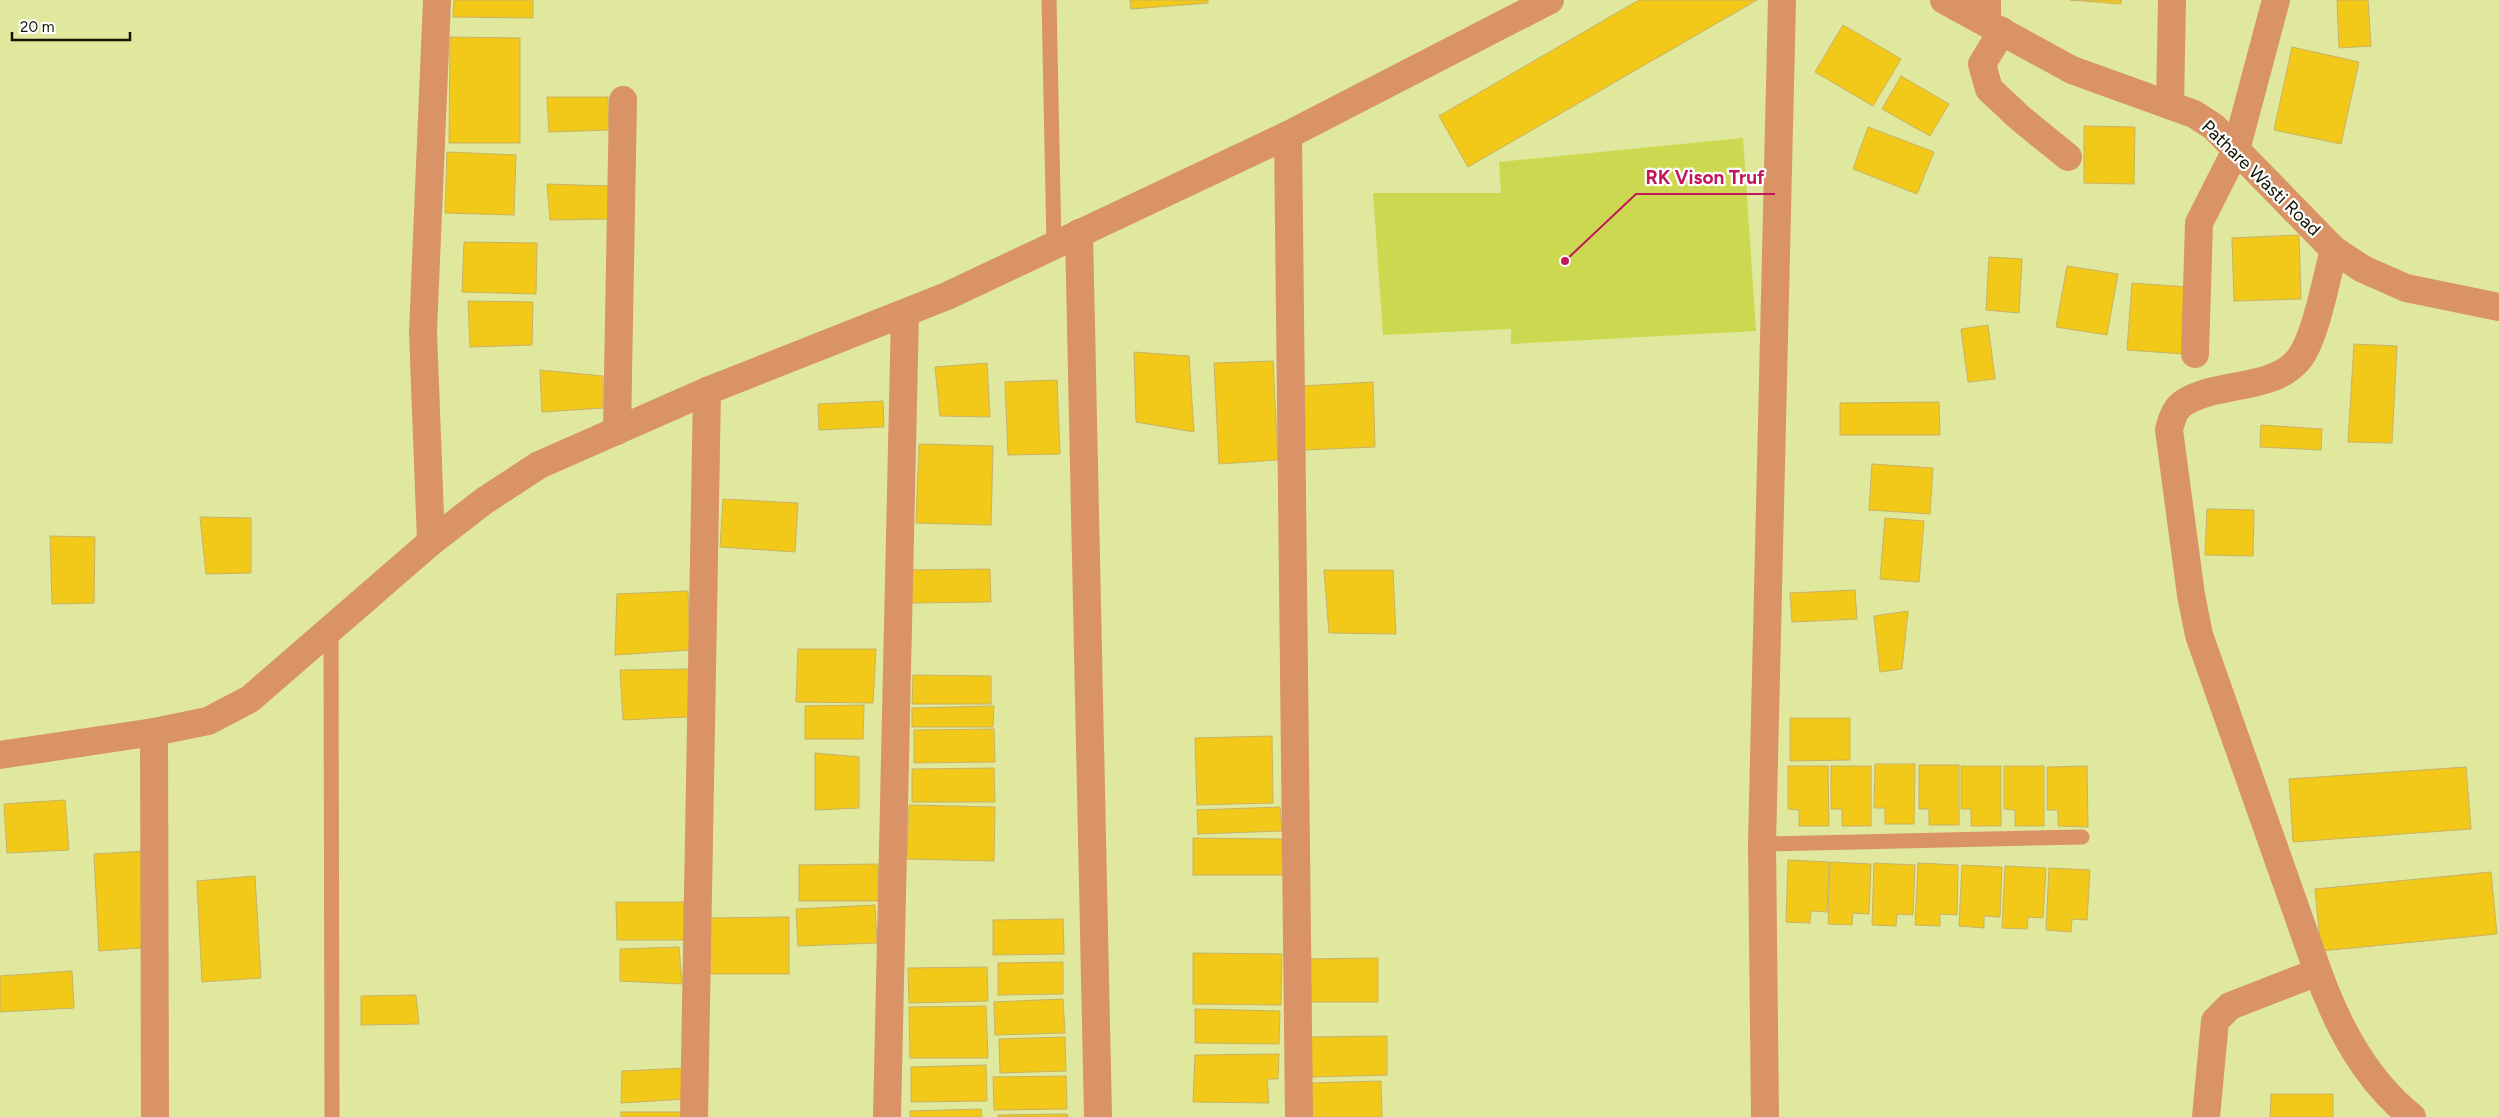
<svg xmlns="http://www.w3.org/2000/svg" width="2499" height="1117" font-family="Figtree,sans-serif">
  <rect width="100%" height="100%" fill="#dfe89c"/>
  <path fill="#cdd851" d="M1743,138L1756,331L1511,344V329L1383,335L1373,193H1501L1499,162Z"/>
  <path fill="#f2c819" stroke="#c8b268" d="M454,0H533V18L453,17Z
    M1130,0H1208V3L1131,9Z
    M1639,0H1757L1468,167L1439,116Z
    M2070,0H2121V4Z
    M2337,0H2368L2371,46L2339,48Z
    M1843,25L1901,59L1873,106L1815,72Z
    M450,37L520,38V143H449Z
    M2292,47L2359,62L2341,144L2274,130Z
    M1901,76L1949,104L1930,136L1882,109Z
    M547,97H608L609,130L549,132Z
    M2084,126L2135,127L2134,184L2084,183Z
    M1868,127L1934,152L1917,194L1853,169Z
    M447,152L516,155L514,215L445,213Z
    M547,184L609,186L610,219L550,220Z
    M2299,235L2301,299L2234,301L2232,238Z
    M464,242L537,243L536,294L462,292Z
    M1989,257L2022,259L2019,313L1986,310Z
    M2067,266L2118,274L2107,335L2056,327Z
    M2132,283L2189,287L2184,354L2127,350Z
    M468,301L533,302L532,345L470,347Z
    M1988,325L1995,379L1968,382L1961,329Z
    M2354,344L2397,346L2392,443L2348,442Z
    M1134,352L1189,356L1194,432L1136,422Z
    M1273,361L1278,460L1219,464L1214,363Z
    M987,363L990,417L940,416L935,367Z
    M540,370L603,376V408L542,412Z
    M1057,380L1060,454L1008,455L1005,382Z
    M1373,382L1375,447L1304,450L1301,386Z
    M883,401L884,427L819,430L818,404Z
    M1939,402L1940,435H1840V403Z
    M2261,425L2322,429L2321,450L2260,447Z
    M919,444L993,446L991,525L916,523Z
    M1872,464L1933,468L1930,514L1869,510Z
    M723,499L798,503L795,552L720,547Z
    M2207,509L2254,510L2253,556L2205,555Z
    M200,517L251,518V573L206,574Z
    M1885,518L1924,521L1919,582L1880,579Z
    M50,536L95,537L94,603L52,604Z
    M990,569L991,602L911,603V570Z
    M1324,570H1393L1396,634L1329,633Z
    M1855,590L1857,619L1792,622L1790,593Z
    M688,591L690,650L615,655L617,594Z
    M1908,611L1902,669L1880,672L1874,616Z
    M798,649H876L873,703L796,702Z
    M690,669L688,717L623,720L620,670Z
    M913,675L991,676V704H912Z
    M864,705L863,739H805V706Z
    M994,706L993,727H912V708Z
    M1790,718H1850V760L1790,761Z
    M994,729L995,762L914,763V730Z
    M1272,736L1273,803L1197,805L1195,738Z
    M815,753L859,757V808L815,810Z
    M1875,764H1915L1914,824H1885V808H1874Z
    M1919,765H1959V825H1929V809H1919Z
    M1788,766H1828L1829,826H1799V810L1788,809Z
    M1831,766H1871V826H1842V809H1831Z
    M1961,766H2001V826H1971V809H1961Z
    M2004,766H2044V826H2015V810L2004,809Z
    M2087,766L2088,827L2058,826V810H2047V767Z
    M2466,767L2471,829L2293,842L2289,779Z
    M994,768L995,802H912V769Z
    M65,800L69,850L7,853L4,804Z
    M909,805L995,807L994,861L907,859Z
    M1280,807L1282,831L1198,834L1197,810Z
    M1193,838L1282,839V875H1193Z
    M148,851L154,947L99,951L94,854Z
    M1788,860L1829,862L1827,912L1811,911L1810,923L1786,922Z
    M1830,862L1871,864L1869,914L1853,913L1852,925L1828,924Z
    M1874,863L1915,865L1913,915L1897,914L1896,926L1872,925Z
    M1918,863L1958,865L1957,915L1940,914V926L1915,925Z
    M878,864V901H799V865Z
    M1962,865L2002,867L2000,917L1984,916V928L1959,926Z
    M2005,866L2046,868L2043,918L2028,917L2027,929L2002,928Z
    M2049,868L2090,870L2087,920L2072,919L2071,932L2046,930Z
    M2491,872L2497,934L2321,951L2315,889Z
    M255,876L261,978L202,982L197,881Z
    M616,902H684V940H617Z
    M875,905L877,943L798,946L796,909Z
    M789,917V974H710V918Z
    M1063,919L1064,954L993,955V920Z
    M679,947L682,984L620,981V949Z
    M1193,953L1282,954L1281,1005L1193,1004Z
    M1378,958V1002H1306V959Z
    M1063,962V994L998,995V963Z
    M987,967L988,1001L909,1003L908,968Z
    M72,971L74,1008L0,1012V976Z
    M416,995L419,1024L361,1025V996Z
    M1063,999L1065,1033L995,1035L994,1002Z
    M986,1006L988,1058H910L909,1007Z
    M1195,1009L1280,1011L1279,1044L1195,1043Z
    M1387,1036V1075L1312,1077L1311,1037Z
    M1065,1037L1066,1071L1000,1073L999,1039Z
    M1279,1054L1278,1079H1267L1269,1103L1193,1102L1195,1055Z
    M986,1065L987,1101L911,1102V1067Z
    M686,1068L685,1099L621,1103L622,1071Z
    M1066,1076L1067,1109L994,1110L993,1077Z
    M1381,1081L1382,1117H1312L1311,1083Z
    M2271,1094H2333V1117H2270Z
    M981,1109L982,1117H910V1111Z
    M621,1112H686V1117H621Z
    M1067,1114L1068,1117H998V1115Z"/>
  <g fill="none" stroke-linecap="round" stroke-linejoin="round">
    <path stroke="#d99366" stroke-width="15" d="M1049,0L1054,245
      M331,629L332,1117
      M1762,844L2082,837"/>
    <path stroke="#d99366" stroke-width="28" d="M1987,0V23
      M2002,31L1982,64L1989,89L2020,118L2068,157
      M2170,105L2172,0
      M1288,135L1299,1117
      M1079,233L1098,1117
      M2334,250C2326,279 2316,337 2299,359C2273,392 2214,381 2182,404C2174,410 2171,421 2169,430L2191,595L2199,635L2318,972C2338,1027 2365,1079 2412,1117
      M2195,354L2199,223L2236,150L2276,0
      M617,431L623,100
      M431,542L423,332L437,0
      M154,732L155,1117
      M694,1117L707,391
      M887,1117L905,313
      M1765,1117L1762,844L1782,0
      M2206,1117L2215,1021L2230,1006L2318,972"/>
    <path stroke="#d99366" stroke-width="28" d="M1944,0L2072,70L2194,114L2214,127L2334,250L2363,269L2406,288L2499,307
      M0,755L154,732L208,721L250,699L431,542L484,501L539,465L707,391L947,296L1288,135L1550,0"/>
  </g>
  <g text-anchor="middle" stroke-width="4.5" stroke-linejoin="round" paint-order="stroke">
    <g font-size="18" fill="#121400" stroke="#fff">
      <text transform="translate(2261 178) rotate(44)" y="6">Pathare Wasti Road</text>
    </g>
  </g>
  <path fill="none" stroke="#c2185b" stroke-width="2" d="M1565 261L1636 194H1775"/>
  <circle fill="#c2185b" stroke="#fff" stroke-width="2" cx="1565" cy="261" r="5"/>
  <g font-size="19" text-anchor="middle" font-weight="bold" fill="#c2185b" stroke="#fff" stroke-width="4.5" stroke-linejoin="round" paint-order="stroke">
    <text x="1705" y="184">RK Vison Truf</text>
  </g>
  <path d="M12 32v8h118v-8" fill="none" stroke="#121400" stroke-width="2.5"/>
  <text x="20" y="32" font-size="15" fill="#121400" stroke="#ffffff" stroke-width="4" paint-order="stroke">20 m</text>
</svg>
